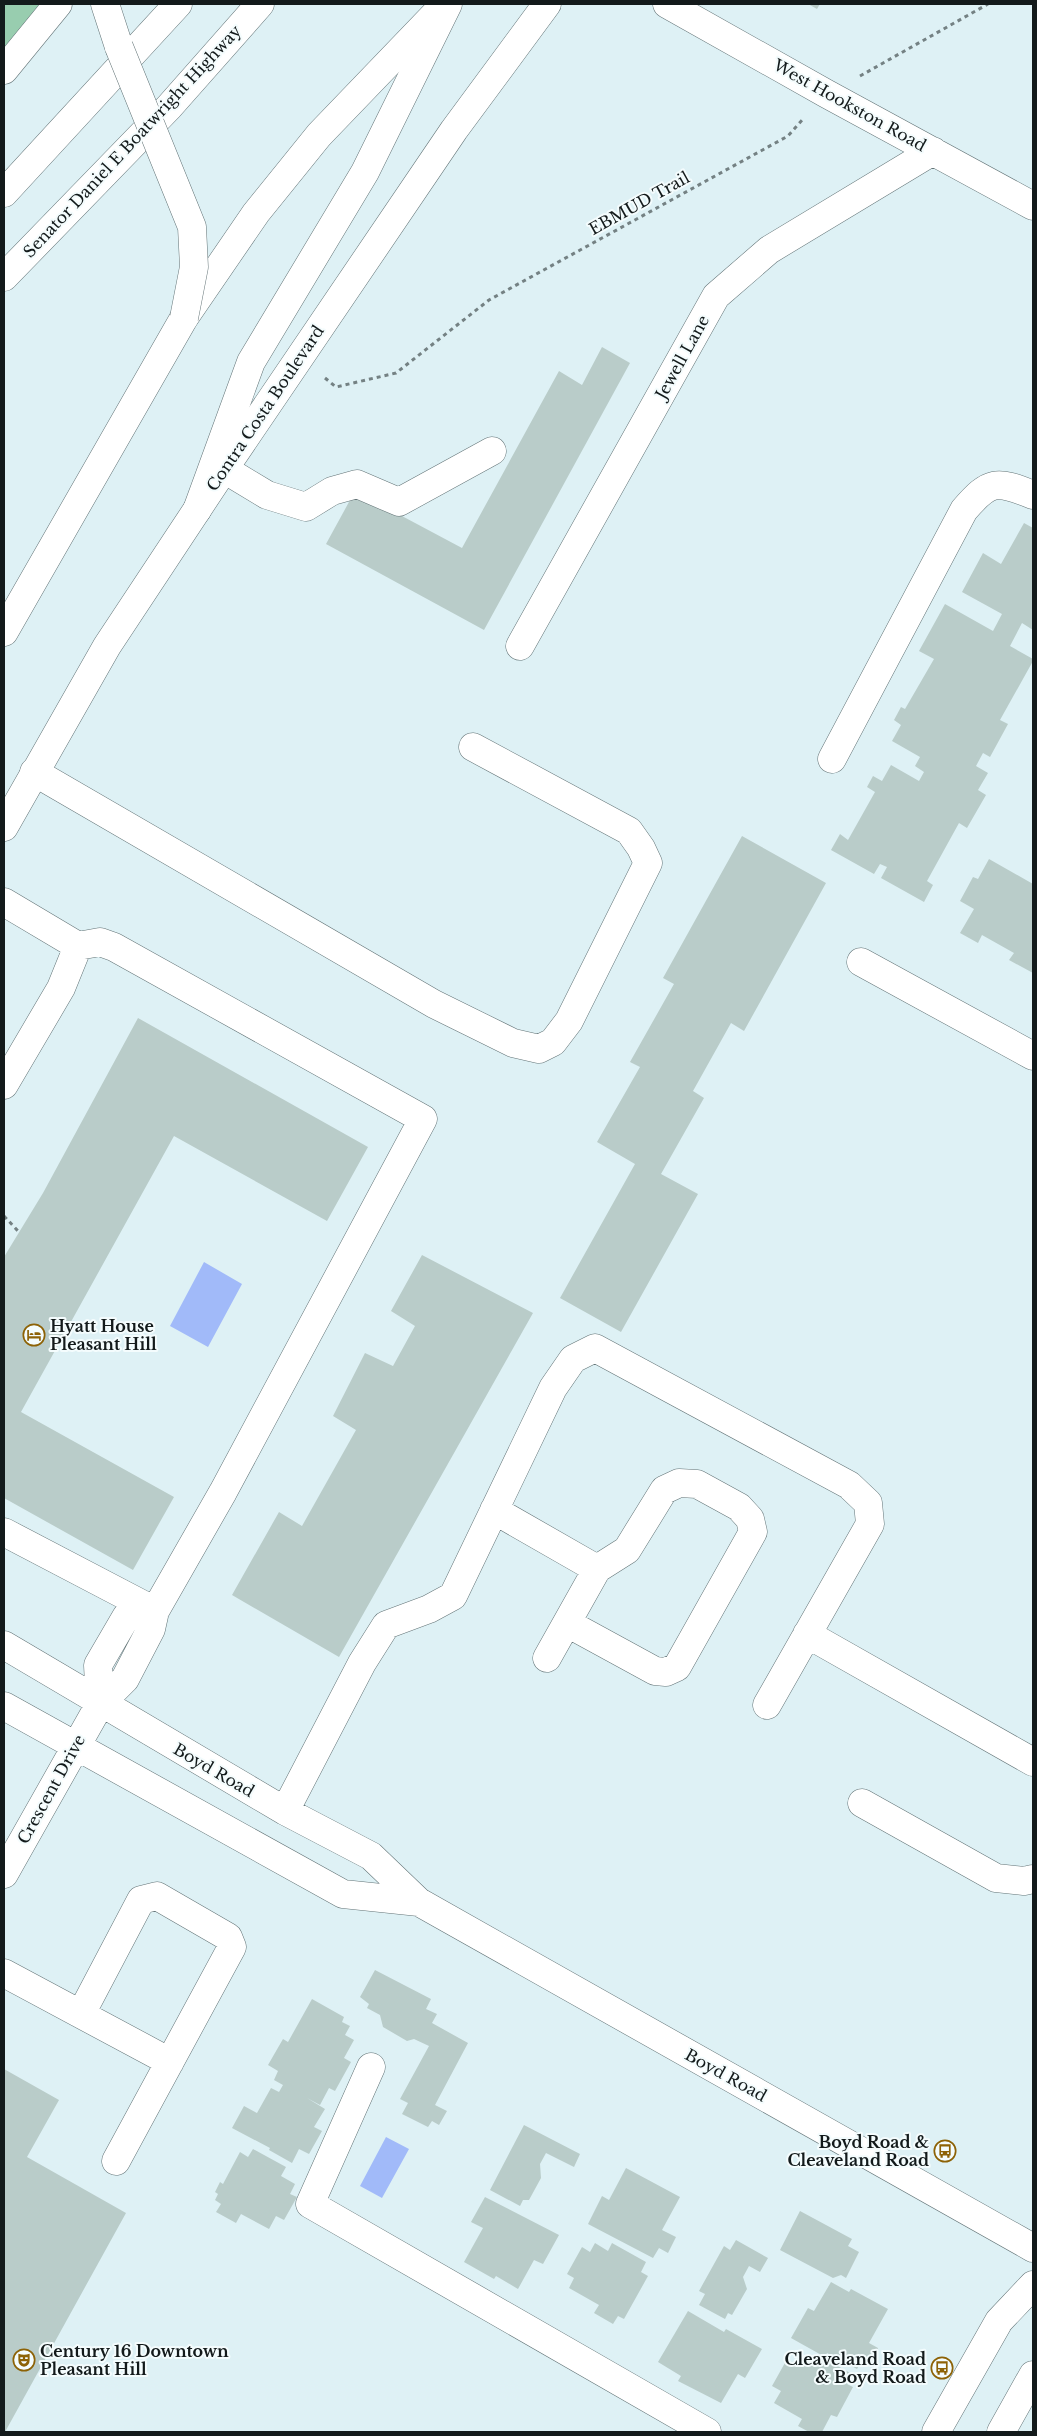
<svg xmlns="http://www.w3.org/2000/svg" width="1037" height="2436" font-family="'Libre Baskerville',serif">
  <rect width="100%" height="100%" fill="#def1f5"/>
  <path fill="#98cdaf" d="M4,4H58L4,70Z"/>
  <path fill="#a1baf9" d="M204,1262L242,1284L208,1347L170,1326Z
    M386,2137L409,2149L382,2198L360,2186Z"/>
  <path fill="#b9ccc9" d="M808,4H820L817,9Z
    M602,347L630,363L484,630L326,544L355,491L462,548L559,371L582,385Z
    M1024,523L1033,528V630L1022,623L1010,646L1033,659V661L1000,720L1008,724L990,757L983,753L976,766L988,773L978,790L986,795L967,828L959,823L927,881L933,885L924,902L881,878L887,867L880,864L874,874L831,850L840,834L848,840L875,792L867,787L873,776L882,781L891,765L919,781L924,772L915,766L920,757L892,741L901,725L894,720L901,707L905,709L934,659L919,651L945,604L993,631L1002,614L962,592L983,553L1001,564Z
    M742,836L826,883L744,1031L731,1023L693,1091L704,1098L661,1174L698,1194L621,1332L560,1298L635,1164L597,1142L640,1067L630,1062L674,984L663,978Z
    M989,859L1033,884V973L1009,960L1014,953L982,935L978,943L960,933L974,909L960,901L973,877L978,879Z
    M138,1018L368,1147L327,1221L174,1136L21,1412L174,1497L133,1570L4,1498V1257L43,1193Z
    M422,1255L533,1313L339,1657L232,1595L279,1512L302,1526L356,1430L333,1416L365,1353L393,1366L415,1326L391,1311Z
    M375,1970L431,1999L426,2009L437,2014L432,2023L468,2043L435,2105L447,2111L439,2125L432,2121L428,2127L402,2114L408,2103L400,2099L429,2046L414,2039L407,2041L383,2027L380,2015L367,2008L369,2004L360,1997Z
    M312,1999L344,2017L342,2022L350,2026L345,2035L354,2040L344,2058L351,2062L335,2091L329,2088L320,2105L307,2098L325,2109L314,2127L322,2131L309,2154L299,2149L292,2163L269,2150L270,2148L232,2128L244,2106L257,2113L271,2088L279,2092L283,2085L274,2080L278,2071L268,2065L283,2039L288,2042Z
    M4,2069L59,2100L27,2157L126,2213L5,2432Z
    M524,2125L580,2154L574,2167L546,2153L540,2164L541,2178L529,2200H523L520,2206L490,2190Z
    M253,2149L286,2167L281,2176L295,2184L290,2194L297,2197L284,2220L276,2216L269,2229L241,2214L236,2223L216,2212L221,2204L215,2200L218,2194L215,2192L220,2182L223,2184L240,2152L248,2157Z
    M626,2168L680,2197L662,2230L676,2237L668,2253L659,2248L653,2258L588,2224L602,2196L609,2200Z
    M485,2197L559,2235L543,2264L534,2260L518,2289L496,2276L494,2279L464,2262L483,2228L471,2222Z
    M800,2211L852,2239L848,2246L859,2252L846,2278L841,2275L833,2278L780,2250Z
    M736,2240L768,2258L760,2272L749,2266L743,2277L747,2289L732,2315L728,2313L725,2319L699,2305L705,2294L699,2291L724,2246L730,2250Z
    M595,2243L608,2251L612,2243L646,2262L641,2272L648,2276L624,2319L618,2316L613,2324L594,2313L599,2305L569,2288L574,2278L567,2274L582,2247L590,2252Z
    M831,2282L849,2292L851,2289L888,2309L869,2343L878,2348L869,2366L861,2362L857,2369L827,2353L825,2357L791,2338L808,2308L814,2311Z
    M688,2311L724,2332L726,2329L762,2349L745,2378L738,2374L721,2403L678,2381L681,2376L658,2362Z
    M818,2355L852,2374L847,2384L853,2387L837,2417L831,2415L822,2432H809L798,2426L802,2419L774,2403L781,2391L772,2386L786,2361L794,2365L798,2358L813,2365Z"/>
  <g fill="none" stroke-linecap="round" stroke-linejoin="round">
    <g stroke="#637477" stroke-width="29">
      <path id="minor" d="M667,4L827,94L1033,206
        M224,469L267,495L306,507L332,491L357,484L399,502L492,451
        M520,646L716,296L769,250L933,151
        M832,759L964,510C990,480 996,480 1033,495
        M34,772L434,1004L513,1043L539,1049L553,1042L569,1021L648,863L641,848L629,831L473,747
        M4,902L78,946L100,942L114,947L423,1119L223,1492L155,1611L4,1532
        M861,962L1033,1056
        M4,1085L61,988L78,946
        M494,1510L597,1569L547,1658
        M567,1623L655,1671L666,1672L677,1667L753,1532L750,1519L739,1507L697,1484L679,1483L664,1490L627,1550L597,1569
        M807,1634L1033,1762
        M4,1645L285,1811L371,1856L419,1902L1033,2248
        M4,1706L343,1894L419,1902
        M862,1803L996,1878L1024,1881L1033,1879
        M285,1811L362,1663L386,1625L429,1609L453,1596L553,1388L573,1359L595,1348L849,1485L868,1503L870,1524L767,1705
        M4,1874L100,1704L125,1679L151,1629L155,1611L126,1617L98,1665L100,1704
        M4,1973L170,2062
        M81,2014L141,1900L157,1896L228,1937L232,1947L116,2161
        M371,2067L310,2204L707,2432
        M936,2432L999,2321L1033,2285
        M1001,2432L1033,2375"/>
    </g>
    <g stroke="#637477" stroke-width="29">
      <path id="major" d="M4,632L184,318L256,213L319,135L444,5
        M4,827L107,646L224,469L454,130L547,4"/>
    </g>
    <g stroke="#637477" stroke-width="29">
      <path id="highway" d="M105,4L119,47
        M4,70L58,4
        M4,193L178,4
        M4,277L169,107L260,4
        M197,510L251,362L365,172L448,4"/>
    </g>
    <path stroke="#748183" stroke-width="3" stroke-dasharray="4 4" stroke-linecap="butt" d="M860,76L988,4
      M325,378L336,387L396,373L489,300L788,136L804,118
      M4,1216L18,1231"/>
    <use href="#minor" stroke="#fff" stroke-width="28"/>
    <use href="#major" stroke="#fff" stroke-width="28"/>
    <use href="#highway" stroke="#fff" stroke-width="28"/>
    <g stroke="#637477" stroke-width="29" stroke-linecap="butt">
      <path id="highway-bridge" d="M119,47L192,227L194,267L184,318"/>
    </g>
    <use href="#highway-bridge" stroke="#fff" stroke-width="28"/>
  </g>
  <defs>
    <g id="hotel-ring" transform="scale(1.125)"><circle r="9.5" fill="#f4fcfd" stroke="#8d6206" stroke-width="1.5"/><path d="M-6-4.5h1.5V1H6V5H4.5V3h-9V5H-6ZM-4 0a1.8 1.8 0 1 1 3.6 0ZM.5 0V-2.5h3Q6-2.5 6 0Z" fill="#8d6206"/></g>
    <g id="bus-ring" transform="scale(1.125)"><circle r="9.5" fill="#f4fcfd" stroke="#8d6206" stroke-width="1.5"/><path d="M-5-6H5V4H4V6H2V4H-2V6H-4V4H-5ZM-3.5-4V0h7V-4ZM-3.5 1.2v1.5H-2V1.2ZM2 1.2v1.5H3.5V1.2Z" fill="#8d6206"/></g>
    <g id="theatre-ring" transform="scale(1.125)"><circle r="9.5" fill="#f4fcfd" stroke="#8d6206" stroke-width="1.5"/><path d="M-5-5.5Q0-4 5-5.5V0Q5 5 0 6Q-5 5-5 0ZM-3.3-2.5H-1v1.5H-3.3ZM1-2.5H3.3v1.5H1ZM-2.8 1Q0 5.5 2.8 1Z" fill="#8d6206"/></g>
  </defs>
  <g fill-rule="evenodd">
    <use href="#hotel-ring" x="34" y="1335"/>
    <use href="#bus-ring" x="945" y="2151"/>
    <use href="#theatre-ring" x="24" y="2360"/>
    <use href="#bus-ring" x="942" y="2368"/>
  </g>
  <g text-anchor="middle" stroke-width="4" stroke-linejoin="round" paint-order="stroke">
    <g font-size="16" fill="#131a1b" stroke="#f4fcfd">
      <text transform="translate(850 105) rotate(29)" y="6">West Hookston Road</text>
      <text transform="translate(132 141) rotate(-47)" y="6">Senator Daniel E Boatwright Highway</text>
      <text transform="translate(639 203) rotate(-29)" y="6">EBMUD Trail</text>
      <text transform="translate(682 357) rotate(-61)" y="6">Jewell Lane</text>
      <text transform="translate(265 408) rotate(-56)" y="6">Contra Costa Boulevard</text>
      <text transform="translate(214 1770) rotate(30)" y="6">Boyd Road</text>
      <text transform="translate(51 1789) rotate(-61)" y="6">Crescent Drive</text>
      <text transform="translate(726 2075) rotate(29)" y="6">Boyd Road</text>
    </g>
    <g font-size="16" font-weight="bold" fill="#131a1b" stroke="#f4fcfd" text-anchor="start">
      <text x="50" y="1332">Hyatt House<tspan x="50" dy="18">Pleasant Hill</tspan></text>
      <text x="929" y="2148" text-anchor="end">Boyd Road &amp;<tspan x="929" dy="18">Cleaveland Road</tspan></text>
      <text x="40" y="2357">Century 16 Downtown<tspan x="40" dy="18">Pleasant Hill</tspan></text>
      <text x="926" y="2365" text-anchor="end">Cleaveland Road<tspan x="926" dy="18">&amp; Boyd Road</tspan></text>
    </g>
  </g>
  <rect width="1037" height="2436" fill="none" stroke="#131a1b" stroke-width="10"/>
</svg>
